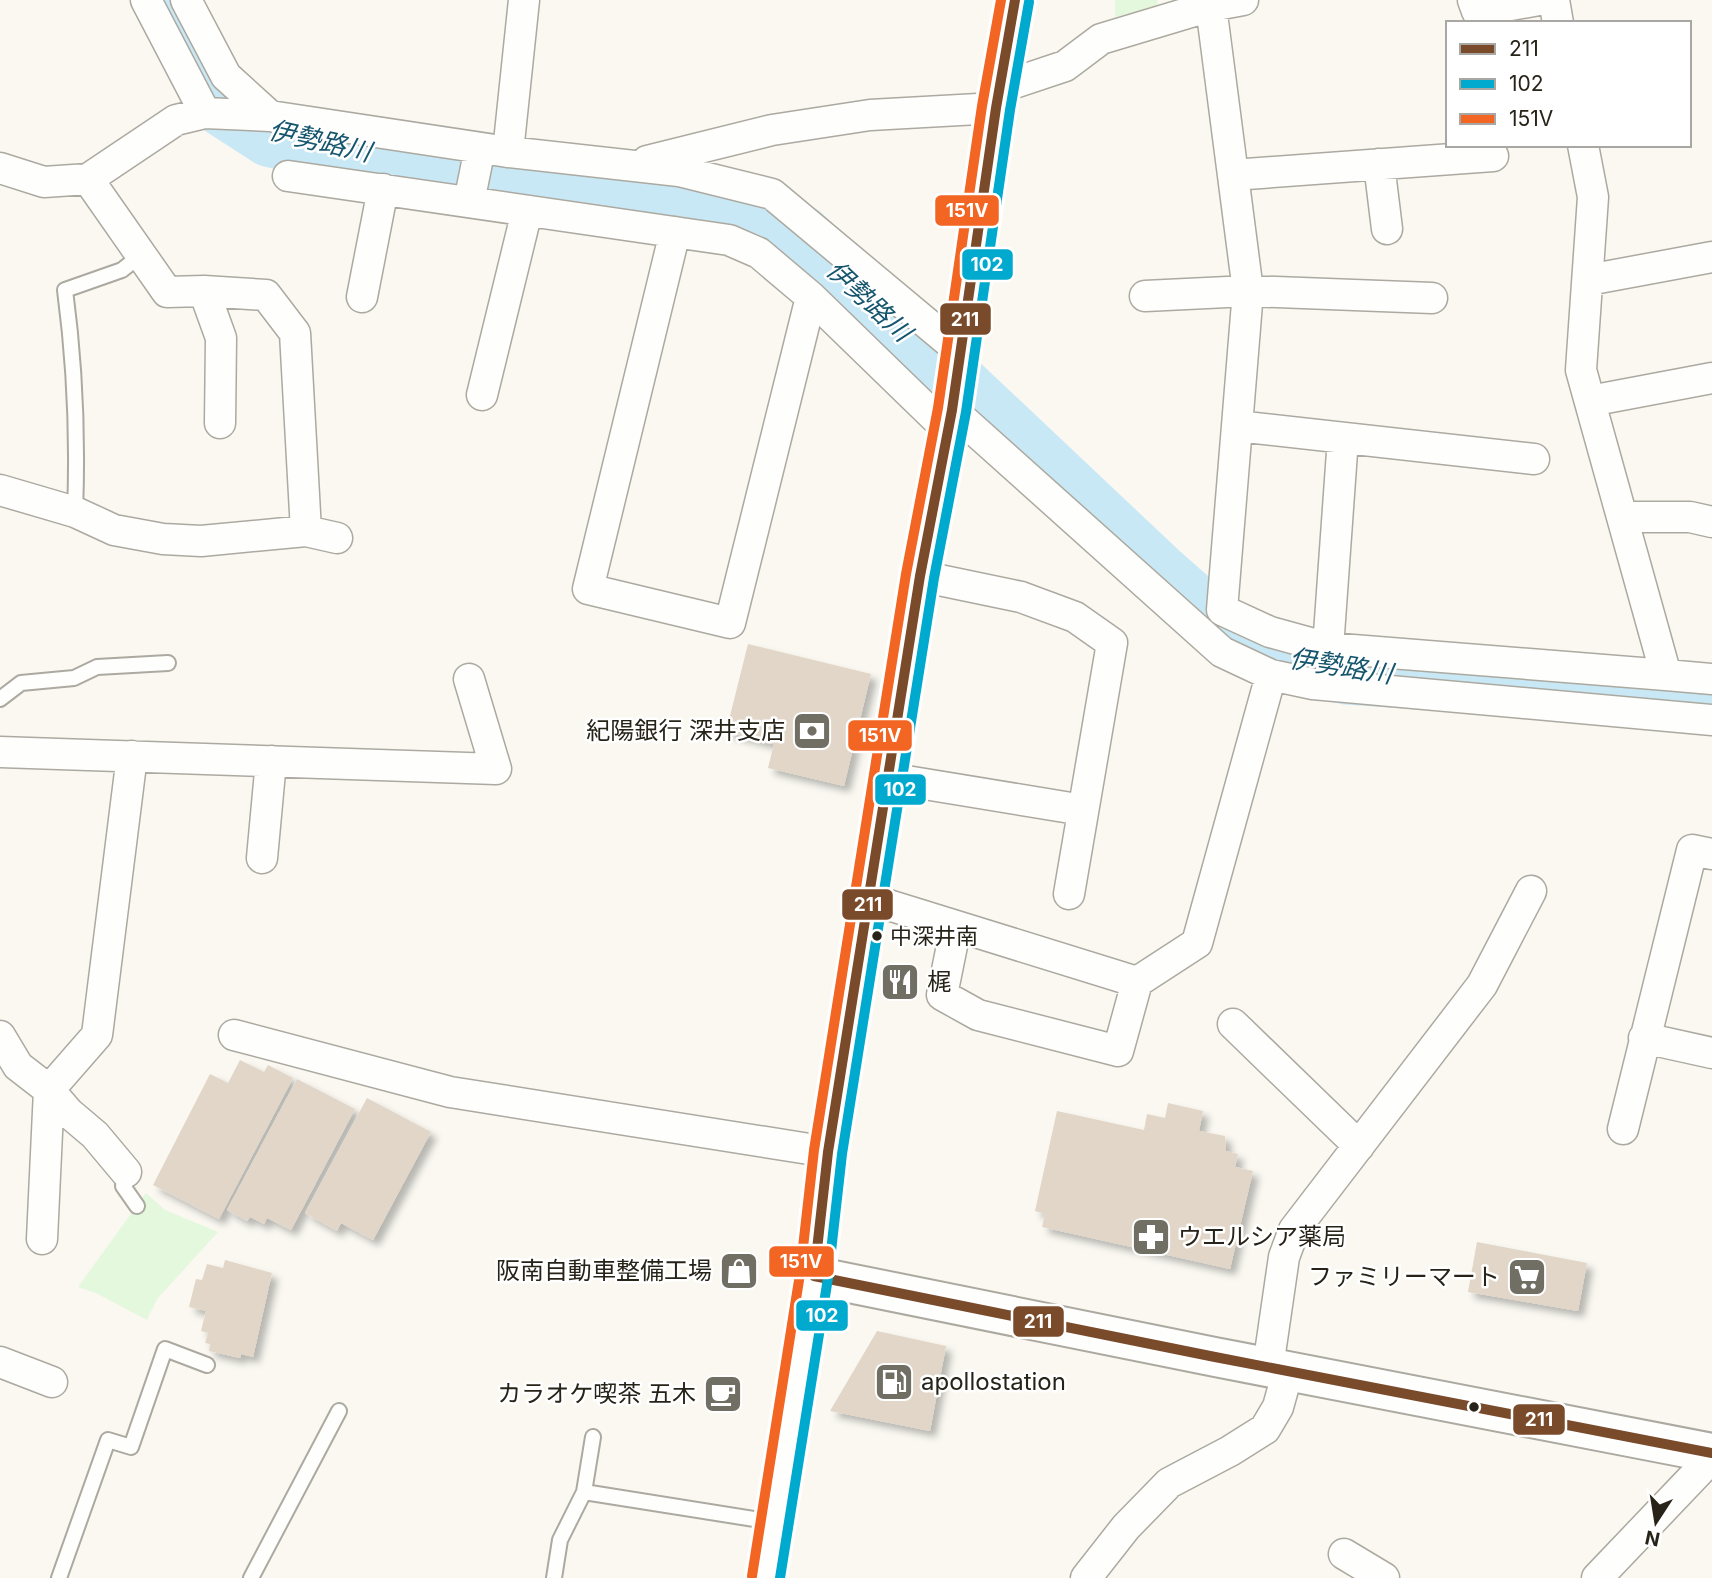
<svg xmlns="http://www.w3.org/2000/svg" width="1712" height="1578" font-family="Inter,'Noto Sans JP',sans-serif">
  <defs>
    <filter id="shadow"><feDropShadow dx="6" dy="6" stdDeviation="3.5" flood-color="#0004"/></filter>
  </defs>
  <rect width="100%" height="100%" fill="#faf8f1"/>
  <path fill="#e3f8dd" d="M1115,0H1157L1158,7L1115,17Z
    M146,1193L165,1210L218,1232L157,1299L147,1320L96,1293L78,1287Z"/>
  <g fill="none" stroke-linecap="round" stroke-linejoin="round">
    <path stroke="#c9e8f5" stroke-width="63" d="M164,0L223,105L271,136L325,147L447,166L749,208L800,236L1157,573C1187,599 1216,628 1252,647C1281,662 1315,666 1347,673L1712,698"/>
  </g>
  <path fill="#e1d6c8" filter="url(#shadow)" d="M748,644L871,674L844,786L768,768L774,744L726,732Z
    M240,1060L264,1072L268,1065L293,1078L219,1219L153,1185L210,1074L228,1083Z
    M297,1079L355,1109L291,1230L267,1218L264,1224L250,1217L247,1221L227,1210Z
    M367,1098L431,1132L373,1240L341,1223L337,1231L305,1213Z
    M1168,1103L1203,1111L1199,1131L1225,1136L1226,1151L1238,1154L1235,1167L1253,1171L1230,1269L1042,1227L1045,1214L1035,1211L1057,1111L1144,1130L1147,1114L1165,1118Z
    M1477,1242L1587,1263L1578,1311L1468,1292Z
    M225,1260L272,1273L253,1357L241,1354L240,1358L209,1351L210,1344L205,1343L208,1333L201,1331L206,1311L189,1307L196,1279L202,1280L207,1264L223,1268Z
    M877,1331L946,1346L930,1431L830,1411Z"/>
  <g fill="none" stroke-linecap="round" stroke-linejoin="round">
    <g stroke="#aca9a0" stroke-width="18">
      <path id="service" d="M75,512C78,436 75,365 65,290L122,270L141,255
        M0,699L21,683L74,678L97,667L168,663
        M126,1172L123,1186L137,1206
        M584,1492L773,1522
        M59,1578L108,1440L131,1447L165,1349L207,1365
        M251,1578L339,1411
        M554,1578L560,1540L584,1492L593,1437"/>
    </g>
    <g stroke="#aca9a0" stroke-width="33">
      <path id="minor" d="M146,0L205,113
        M186,0L226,76L270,116L508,152L679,171L772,194L960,351
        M1473,0L1477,11L1539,0
        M1554,0L1558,23
        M1211,6L1248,291L1222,610L1270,632L1328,648L1666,675
        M999,88L1065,66L1101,39L1211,6L1243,0
        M1583,145L1593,197L1581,370L1666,675L1712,679
        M508,152L524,0
        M647,161L772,130L870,115L996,108
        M1379,164L1387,229
        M0,168L44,182L88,179L176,120L205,113L270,116
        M1233,175L1493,156
        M288,176L729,240L759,253L811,297L948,430
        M88,179L167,292L204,291L266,295L295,333L306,531
        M469,202L480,148
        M675,232L588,589L730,623L811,297
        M1588,280L1712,257
        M204,291L221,338L220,423
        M1145,296L1248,291L1432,298
        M362,297L383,189
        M482,395L527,211
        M1590,401L1712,378
        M952,410L1222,652L1271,675L1313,684L1712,720
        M1237,426L1534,459
        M0,490L75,512L114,530L163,539L201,541L306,531L337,538
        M1622,517H1690L1712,522
        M920,576L1021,597L1075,617L1112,643L1069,894
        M1328,648L1343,438
        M0,752L496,769L469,679
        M888,778L1083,810
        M262,858L271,761
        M869,899L1137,982L1197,943L1271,675
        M956,926L942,995L978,1015L1118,1051L1137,982
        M1233,1024L1359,1146
        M234,1035L450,1092L828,1152
        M0,1036L18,1066L49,1090L69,1113L95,1135L126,1172
        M1644,1038L1712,1053
        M1623,1129L1692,850L1712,854
        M42,1239L49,1090L97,1035L132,756
        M0,1362L52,1382
        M1268,1367L1284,1257L1294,1230L1482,985L1531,891
        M1344,1554L1384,1578
        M1086,1578L1126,1527L1169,1483L1230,1451L1265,1429L1278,1407L1288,1371
        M1597,1578L1701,1469L1706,1452"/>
    </g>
    <g stroke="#aca9a0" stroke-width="40">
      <path id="tertiary" d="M814,1276L828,1152L920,576L952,410L996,108L1015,0"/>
    </g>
    <g stroke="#aca9a0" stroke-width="42">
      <path id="primary" d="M766,1578L814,1276L1215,1357L1712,1453"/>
    </g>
    <use href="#service" stroke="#fefefd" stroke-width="14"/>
    <use href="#minor" stroke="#fefefd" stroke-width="30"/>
    <use href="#tertiary" stroke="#fefefd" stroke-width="37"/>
    <use href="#primary" stroke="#fefefd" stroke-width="38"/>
    <g stroke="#fff" stroke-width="16">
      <path id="bus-1" d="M814,1276L828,1152L920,576L952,410L996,108L1015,0
        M814,1276L1215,1357L1712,1453"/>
    </g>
    <g stroke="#fff" stroke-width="16">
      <path id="bus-2" d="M780,1578L828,1278L842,1154L934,578L966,412L1010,110L1029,2"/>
    </g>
    <g stroke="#fff" stroke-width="16">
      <path id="bus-3" d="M752,1576L800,1274L814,1150L906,574L938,408L982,106L1001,0"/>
    </g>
    <use href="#bus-1" stroke="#7a4b2a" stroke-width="10"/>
    <use href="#bus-2" stroke="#00a9ce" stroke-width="10"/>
    <use href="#bus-3" stroke="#f26522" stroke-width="10"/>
  </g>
  <defs>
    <g id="bank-square" transform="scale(2.0125)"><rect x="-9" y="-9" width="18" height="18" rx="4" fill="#716e64" stroke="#fff"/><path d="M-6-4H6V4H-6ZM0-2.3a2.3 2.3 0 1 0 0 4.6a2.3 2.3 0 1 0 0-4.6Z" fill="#fff"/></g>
    <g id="restaurant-square" transform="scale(2.0125)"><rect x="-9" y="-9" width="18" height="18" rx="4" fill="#716e64" stroke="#fff"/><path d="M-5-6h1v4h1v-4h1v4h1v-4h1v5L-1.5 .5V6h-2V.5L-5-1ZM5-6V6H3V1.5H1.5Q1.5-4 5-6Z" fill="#fff"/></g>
    <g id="pharmacy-square" transform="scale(2.0125)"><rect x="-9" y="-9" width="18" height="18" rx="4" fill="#716e64" stroke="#fff"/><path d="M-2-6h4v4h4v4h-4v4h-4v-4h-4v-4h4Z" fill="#fff"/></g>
    <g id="shop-square" transform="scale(2.0125)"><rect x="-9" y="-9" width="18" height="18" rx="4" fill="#716e64" stroke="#fff"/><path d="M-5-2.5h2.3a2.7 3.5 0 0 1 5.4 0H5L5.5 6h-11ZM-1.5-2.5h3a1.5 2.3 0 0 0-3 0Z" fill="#fff"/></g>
    <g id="supermarket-square" transform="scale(2.0125)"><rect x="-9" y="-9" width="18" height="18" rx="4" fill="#716e64" stroke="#fff"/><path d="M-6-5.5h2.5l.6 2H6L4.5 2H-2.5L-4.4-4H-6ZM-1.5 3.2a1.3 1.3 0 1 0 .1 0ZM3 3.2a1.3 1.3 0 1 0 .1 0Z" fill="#fff"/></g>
    <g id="fuel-square" transform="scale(2.0125)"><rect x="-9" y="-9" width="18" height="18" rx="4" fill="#716e64" stroke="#fff"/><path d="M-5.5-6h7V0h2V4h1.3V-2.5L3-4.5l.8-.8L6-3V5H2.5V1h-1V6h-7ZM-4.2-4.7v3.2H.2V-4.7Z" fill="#fff"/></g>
    <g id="cafe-square" transform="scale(2.0125)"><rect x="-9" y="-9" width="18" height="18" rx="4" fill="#716e64" stroke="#fff"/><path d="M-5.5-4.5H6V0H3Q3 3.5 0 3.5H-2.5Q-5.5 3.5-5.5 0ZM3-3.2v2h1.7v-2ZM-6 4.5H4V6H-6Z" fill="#fff"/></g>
  </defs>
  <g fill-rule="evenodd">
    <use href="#bank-square" x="812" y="731"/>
    <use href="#restaurant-square" x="900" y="982"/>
    <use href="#pharmacy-square" x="1151" y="1237"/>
    <use href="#shop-square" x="739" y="1271"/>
    <use href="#supermarket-square" x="1527" y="1277"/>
    <use href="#fuel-square" x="894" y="1382"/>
    <use href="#cafe-square" x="723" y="1394"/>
  </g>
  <g fill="#272318" stroke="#fff" stroke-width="2.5">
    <circle cx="877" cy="936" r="6"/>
    <circle cx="1474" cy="1407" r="6"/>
  </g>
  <g text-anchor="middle" stroke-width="5" stroke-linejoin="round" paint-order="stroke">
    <g font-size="22" fill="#272318" stroke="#fff" text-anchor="start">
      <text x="890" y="944">中深井南</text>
    </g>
    <g font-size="24" fill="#272318" stroke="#fff" text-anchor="end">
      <text x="785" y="739">紀陽銀行 深井支店</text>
      <text x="927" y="990" text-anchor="start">梶</text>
      <text x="1178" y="1245" text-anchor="start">ウエルシア薬局</text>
      <text x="712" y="1279">阪南自動車整備工場</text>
      <text x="1500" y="1285">ファミリーマート</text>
      <text x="921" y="1390" text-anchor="start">apollostation</text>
      <text x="696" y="1402">カラオケ喫茶 五木</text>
    </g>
    <g font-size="26" font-style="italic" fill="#15556d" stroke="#fff">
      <text transform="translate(320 141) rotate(13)" y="9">伊勢路川</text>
      <text transform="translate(869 301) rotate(43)" y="9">伊勢路川</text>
      <text transform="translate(1341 666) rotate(9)" y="9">伊勢路川</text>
    </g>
  </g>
  <g stroke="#fff" stroke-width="2.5">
    <rect x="934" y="194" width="66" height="33" rx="7" fill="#f26522"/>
    <rect x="961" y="248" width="53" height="33" rx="7" fill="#00a9ce"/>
    <rect x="939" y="302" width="53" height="34" rx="7" fill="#7a4b2a"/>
    <rect x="847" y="719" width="66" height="33" rx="7" fill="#f26522"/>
    <rect x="874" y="773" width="53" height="33" rx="7" fill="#00a9ce"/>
    <rect x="841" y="888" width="53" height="33" rx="7" fill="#7a4b2a"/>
    <rect x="768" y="1245" width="67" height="33" rx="7" fill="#f26522"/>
    <rect x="795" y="1299" width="54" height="33" rx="7" fill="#00a9ce"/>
    <rect x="1012" y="1305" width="53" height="33" rx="7" fill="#7a4b2a"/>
    <rect x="1512" y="1403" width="54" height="33" rx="7" fill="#7a4b2a"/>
  </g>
  <g font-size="19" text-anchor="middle" font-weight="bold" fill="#fff">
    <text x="967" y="217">151V</text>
    <text x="987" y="271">102</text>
    <text x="965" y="326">211</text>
    <text x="880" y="742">151V</text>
    <text x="900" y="796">102</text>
    <text x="868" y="911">211</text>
    <text x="801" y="1268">151V</text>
    <text x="822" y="1322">102</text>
    <text x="1038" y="1328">211</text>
    <text x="1539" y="1426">211</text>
  </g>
  <rect x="1446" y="21" width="245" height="126" fill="#ffffff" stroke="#a9a7a3" stroke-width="2"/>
  <rect x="1460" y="44" width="35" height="10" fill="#7a4b2a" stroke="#a9a7a3" stroke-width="2"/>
  <text x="1509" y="56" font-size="21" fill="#272318">211</text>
  <rect x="1460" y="79" width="35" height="10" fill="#00a9ce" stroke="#a9a7a3" stroke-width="2"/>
  <text x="1509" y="91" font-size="21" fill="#272318">102</text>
  <rect x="1460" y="114" width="35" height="10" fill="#f26522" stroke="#a9a7a3" stroke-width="2"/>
  <text x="1509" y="126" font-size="21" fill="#272318">151V</text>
  <g transform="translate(1656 1522) rotate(192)" stroke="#ffffff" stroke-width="5" paint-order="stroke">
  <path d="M0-5L12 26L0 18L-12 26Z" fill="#272318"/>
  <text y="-10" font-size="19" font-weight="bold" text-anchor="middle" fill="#272318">N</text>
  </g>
</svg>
